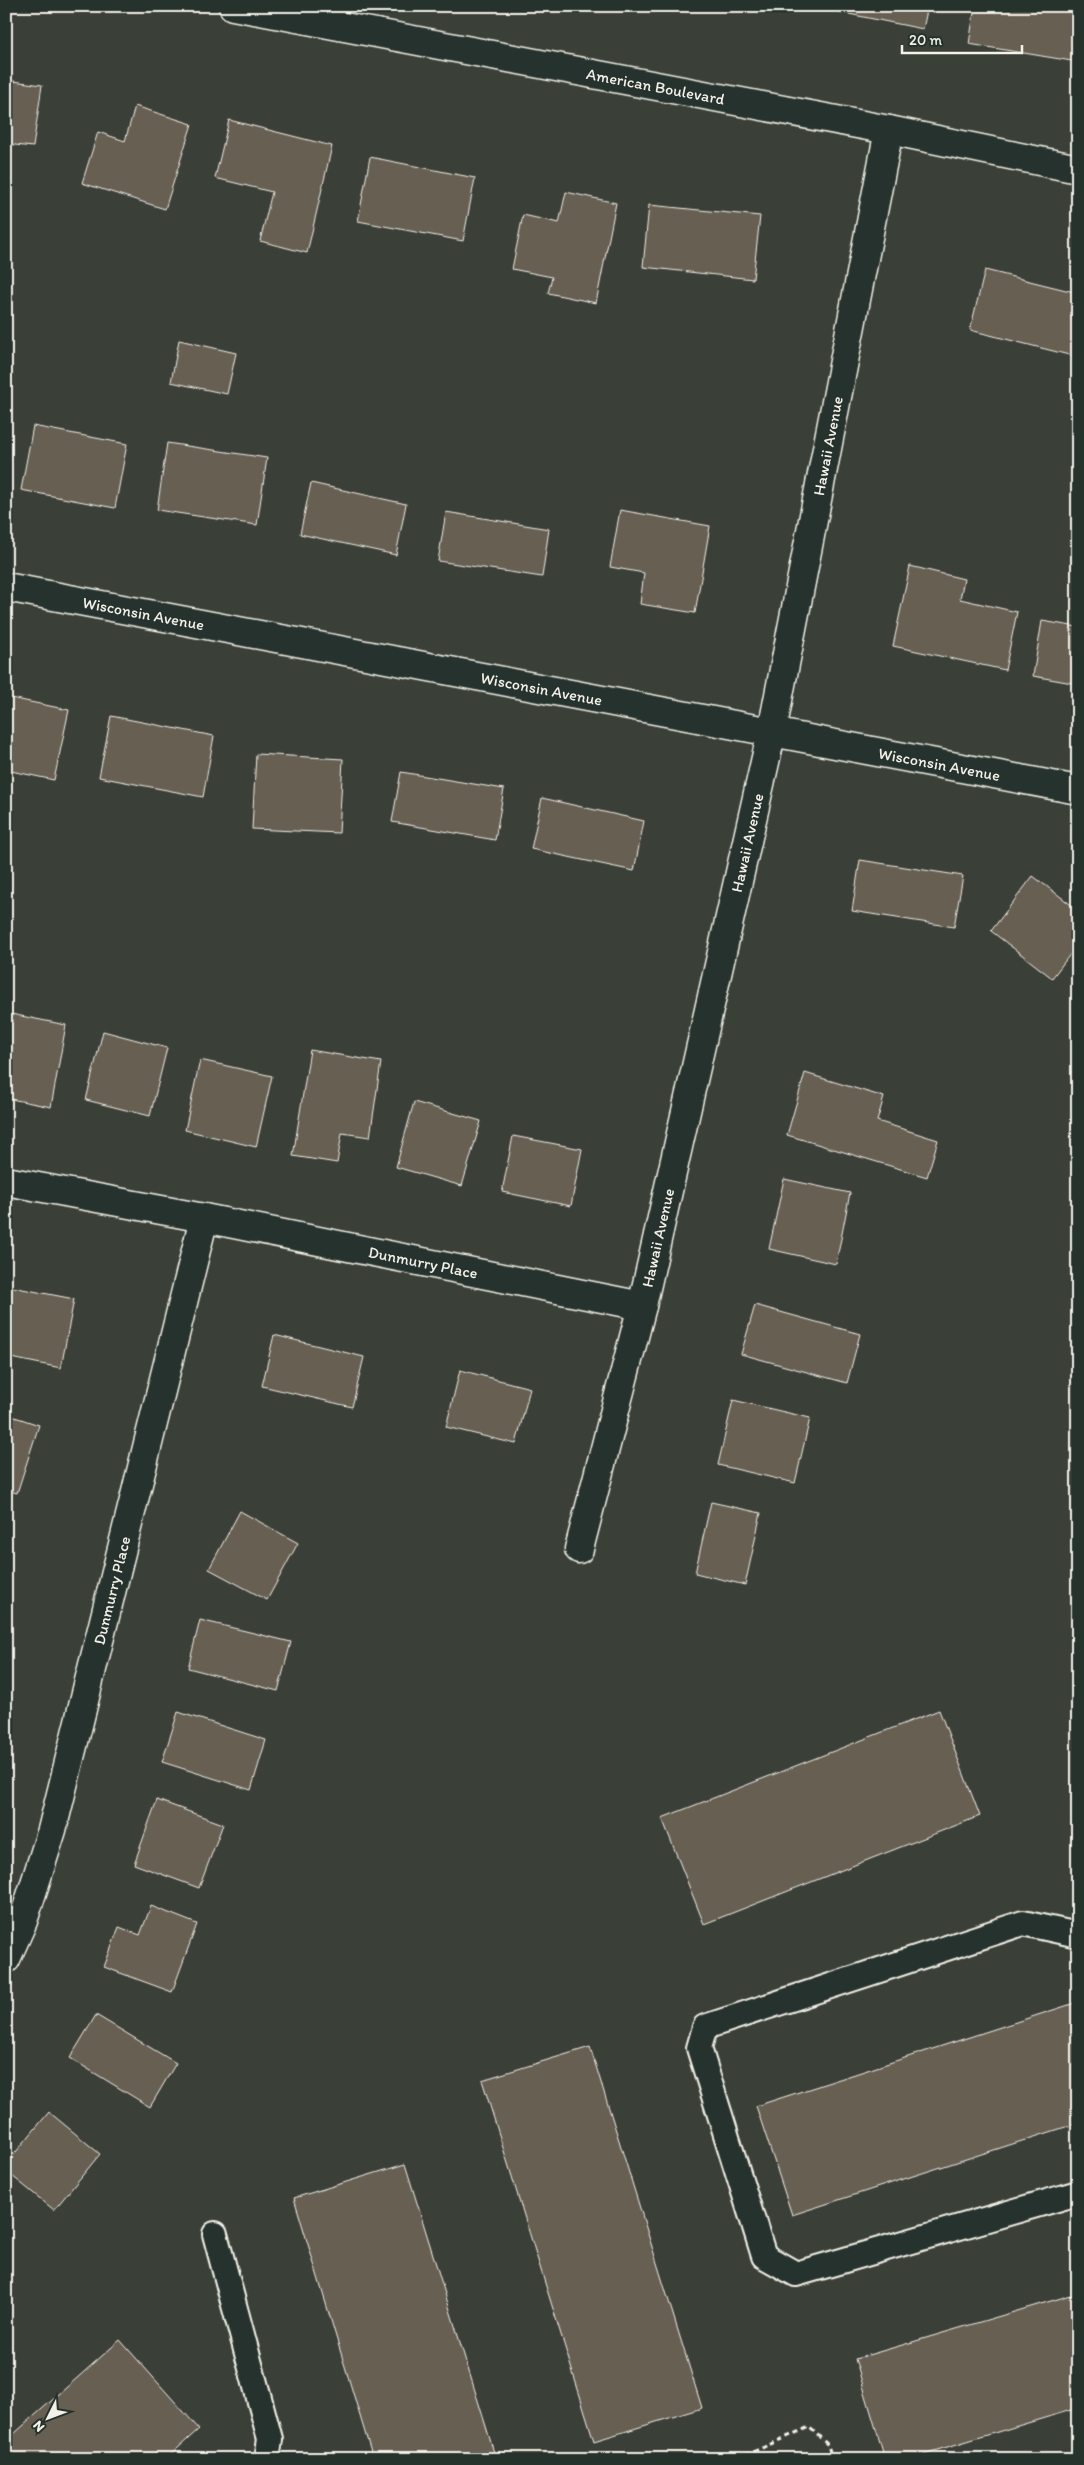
<svg xmlns="http://www.w3.org/2000/svg" width="1084" height="2465" font-family="Itim,sans-serif">
  <rect width="100%" height="100%" fill="#3a4038"/>
  <filter id="ink" filterUnits="userSpaceOnUse"><feTurbulence type="fractalNoise" baseFrequency=".02" numOctaves="2"/><feDisplacementMap in="SourceGraphic" scale="10" xChannelSelector="R" yChannelSelector="G"/><feConvolveMatrix kernelMatrix="1 2 1 2 8 2 1 2 1" color-interpolation-filters="sRGB"/></filter>
  <g filter="url(#ink)">
    <path fill="#685e52" stroke="#f4f1e8" d="M829,6H928L923,29L829,10Z
      M975,6H1078V62L969,44Z
      M6,80L42,85L33,147L6,144Z
      M135,106L192,124L165,209L82,183L98,132L125,141Z
      M229,120L332,146L307,253L260,241L272,192L215,178Z
      M370,157L475,178L463,241L358,221Z
      M566,192L616,203L596,303L548,293L552,277L512,269L523,215L559,223Z
      M649,205L760,216L753,279L643,267Z
      M985,270L1078,293V336L1073,356L970,330Z
      M179,340L236,353L227,394L171,382Z
      M33,426L127,444L115,508L21,490Z
      M167,443L267,458L257,525L157,510Z
      M311,483L406,504L396,555L300,534Z
      M620,510L710,526L695,613L640,604L644,573L610,567Z
      M446,512L549,529L542,577L438,561Z
      M910,566L964,579L960,599L1017,612L1005,670L893,646Z
      M1042,621L1078,627V684L1033,676Z
      M6,697L69,710L54,780L6,770Z
      M111,716L214,736L203,797L99,777Z
      M256,754L343,759L339,833L252,829Z
      M401,772L504,789L495,840L392,822Z
      M542,798L644,821L634,871L531,849Z
      M860,860L963,876L954,927L852,911Z
      M1033,876L1078,910V944L1052,978L991,931Z
      M6,1013L66,1025L51,1107L6,1098Z
      M103,1031L167,1048L150,1116L86,1100Z
      M310,1050L381,1062L370,1137L342,1133L337,1163L293,1156Z
      M200,1060L272,1076L256,1147L185,1130Z
      M805,1073L884,1097L877,1121L938,1140L927,1177L787,1135Z
      M414,1102L481,1121L462,1186L396,1167Z
      M513,1136L582,1149L571,1206L502,1192Z
      M784,1179L850,1193L836,1264L769,1249Z
      M7,1286L74,1299L61,1368L6,1357Z
      M755,1305L860,1334L847,1383L741,1354Z
      M274,1335L364,1357L352,1407L262,1386Z
      M460,1370L530,1388L516,1444L446,1427Z
      M733,1400L810,1418L795,1483L718,1465Z
      M6,1414L39,1425L17,1493L6,1490Z
      M711,1502L761,1513L745,1585L695,1573Z
      M240,1511L298,1543L267,1600L209,1569Z
      M200,1620L291,1642L278,1691L188,1668Z
      M939,1710L980,1816L704,1924L662,1818Z
      M178,1712L266,1740L251,1790L162,1762Z
      M157,1800L223,1824L199,1888L134,1864Z
      M151,1906L197,1924L172,1992L104,1967L119,1927L140,1935Z
      M1078,2002V2123L792,2215L756,2106Z
      M96,2015L176,2063L150,2107L70,2058Z
      M590,2047L702,2408L594,2441L482,2080Z
      M49,2112L100,2154L54,2210L6,2171V2164Z
      M405,2164L496,2459H373L294,2198Z
      M1078,2293V2408L907,2459H885L855,2359Z
      M120,2340L199,2429L166,2459H6V2441Z"/>
    <g fill="none" stroke-linecap="round" stroke-linejoin="round">
      <g stroke="#f4f1e8" stroke-width="28">
        <path id="lane" d="M1078,1935L1023,1923L705,2027L699,2048L764,2256L796,2274L1078,2193
          M215,2234L270,2439L267,2459"/>
      </g>
      <g stroke="#f4f1e8" stroke-width="31">
        <g id="street">
          <path id="s1" d="M233,6L889,130L1078,169"/>
          <path id="s2" d="M6,587L1078,790"/>
          <path id="s3" d="M6,1181L204,1218L642,1306"/>
          <path id="s4" d="M579,1549L642,1306L772,731L889,130"/>
          <path id="s5" d="M6,1959L23,1921L52,1830L204,1218"/>
        </g>
      </g>
      <path stroke="#f4f1e8" stroke-width="3" stroke-dasharray="5 4" stroke-linecap="butt" d="M737,2459L809,2427L828,2445L832,2459"/>
      <use href="#lane" stroke="#26332d" stroke-width="24"/>
      <use href="#street" stroke="#26332d" stroke-width="28"/>
    </g>
  </g>
  <g text-anchor="middle" stroke-width="4" stroke-linejoin="round" paint-order="stroke">
    <g font-size="16" fill="#f4f1e8" stroke="#26332d">
      <text dy="6" stroke="none"><textPath href="#s1" startOffset="430">American Boulevard</textPath></text>
      <text dy="6" stroke="none"><textPath href="#s4" startOffset="1131">Hawaii Avenue</textPath></text>
      <text dy="6" stroke="none"><textPath href="#s2" startOffset="140">Wisconsin Avenue</textPath></text>
      <text dy="6" stroke="none"><textPath href="#s2" startOffset="545">Wisconsin Avenue</textPath></text>
      <text dy="6" stroke="none"><textPath href="#s2" startOffset="950">Wisconsin Avenue</textPath></text>
      <text dy="6" stroke="none"><textPath href="#s4" startOffset="726">Hawaii Avenue</textPath></text>
      <text dy="6" stroke="none"><textPath href="#s4" startOffset="321">Hawaii Avenue</textPath></text>
      <text dy="6" stroke="none"><textPath href="#s3" startOffset="425">Dunmurry Place</textPath></text>
      <text dy="6" stroke="none"><textPath href="#s5" startOffset="384">Dunmurry Place</textPath></text>
    </g>
  </g>
  <rect width="1084" height="2465" fill="none" stroke="#26332d" stroke-width="25"/>
  <rect x="12" y="12" width="1059" height="2440" fill="none" stroke="#f4f1e8" stroke-width="2" filter="url(#ink)"/>
  <g transform="translate(48 2418) rotate(228)" stroke="#26332d" stroke-width="4" paint-order="stroke">
  <path d="M0-4L9 19L0 12L-9 19Z" fill="#f4f1e8"/>
  <text y="-8" font-size="14" font-weight="bold" text-anchor="middle" fill="#f4f1e8">N</text>
  </g>
  <path d="M902 45v8h120v-8" fill="none" stroke="#f4f1e8" stroke-width="2.5"/>
  <text x="909" y="45" font-size="15" fill="#f4f1e8" stroke="#26332d" stroke-width="4" paint-order="stroke">20 m</text>
</svg>
